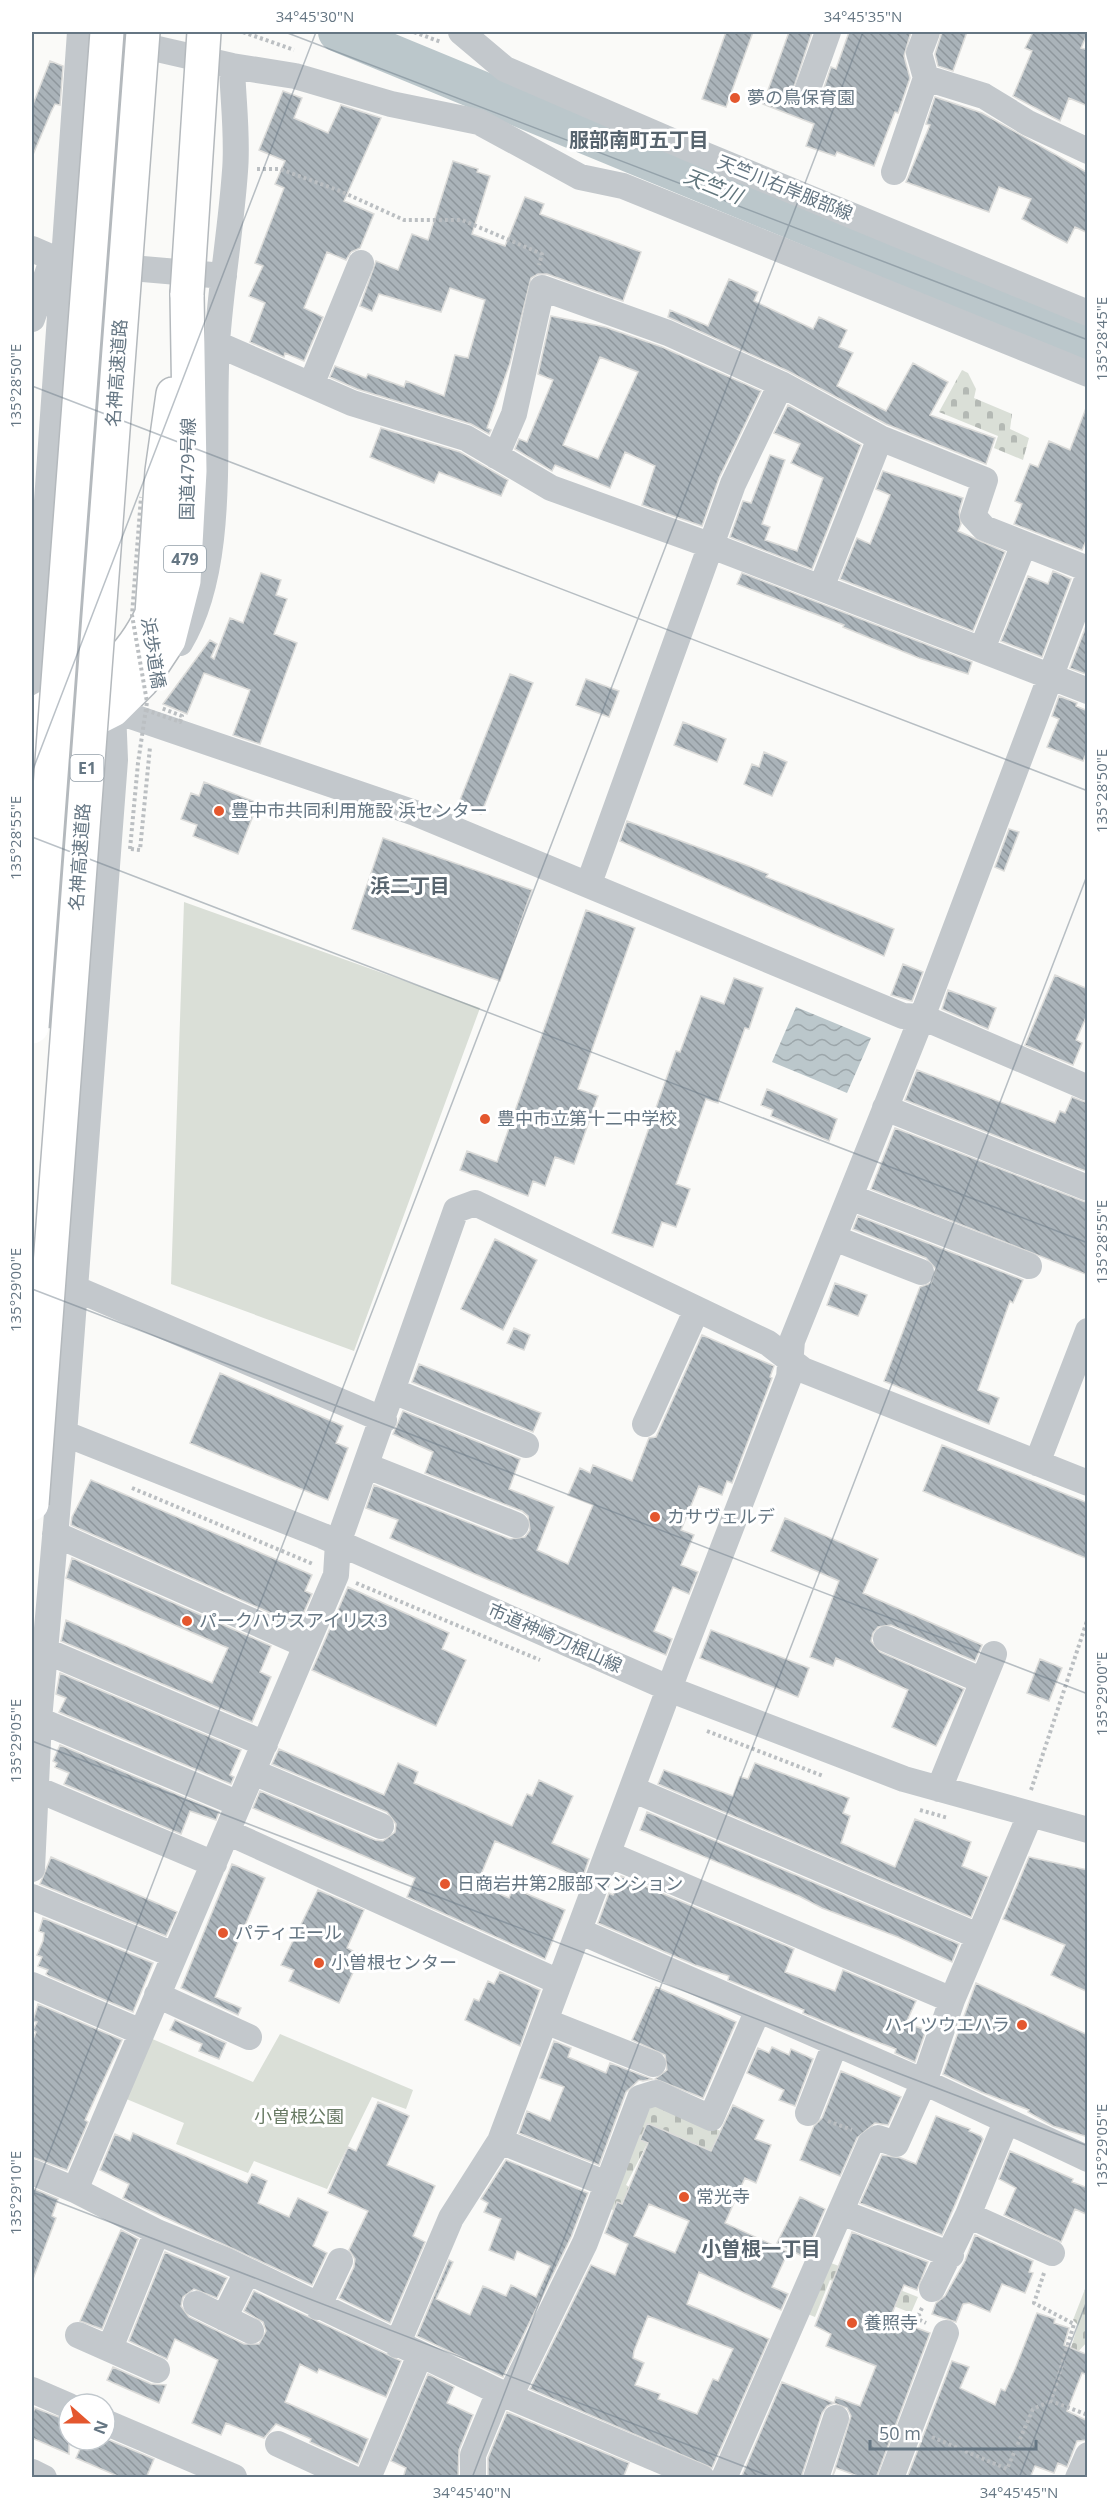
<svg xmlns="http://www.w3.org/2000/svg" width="1119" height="2509" font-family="'Open Sans','Noto Sans JP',sans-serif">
  <defs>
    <pattern id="cemetery-stones" width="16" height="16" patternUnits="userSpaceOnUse" patternTransform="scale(1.5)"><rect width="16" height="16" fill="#dadfd7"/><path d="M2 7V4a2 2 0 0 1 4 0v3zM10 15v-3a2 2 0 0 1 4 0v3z" fill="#b4b9b4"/></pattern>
    <pattern id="water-waves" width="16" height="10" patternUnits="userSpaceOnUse" patternTransform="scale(1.5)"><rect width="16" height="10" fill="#bbc7cb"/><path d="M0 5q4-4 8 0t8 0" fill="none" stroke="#9ca6aa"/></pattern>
    <pattern id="building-back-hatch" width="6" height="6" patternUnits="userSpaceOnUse" patternTransform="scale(1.5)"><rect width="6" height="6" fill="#aab3b9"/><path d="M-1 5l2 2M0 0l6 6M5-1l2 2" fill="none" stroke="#8e969c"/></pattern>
  </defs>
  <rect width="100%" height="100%" fill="#fafaf8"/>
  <path fill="url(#cemetery-stones)" d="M962,370L968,373L976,389L974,398L1012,414L1010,429L1029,438L1023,460L994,448L998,436L939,412Z
    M654,2103L754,2145L744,2170L654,2130L626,2185L640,2193L635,2221L605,2206L642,2107Z
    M826,2261L918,2297L911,2313L830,2280L815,2317L805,2313Z
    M1087,2284V2342L1076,2354L1070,2351L1078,2325L1073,2320Z"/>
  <path fill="#dadfd7" d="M184,902L480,1008L354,1351L171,1284Z
    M280,2034L413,2090L406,2109L372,2097L327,2189L254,2161L248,2173L176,2144L184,2123L124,2098L150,2038L253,2082Z"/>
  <path fill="url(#water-waves)" d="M796,1007L871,1038L847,1093L772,1062Z"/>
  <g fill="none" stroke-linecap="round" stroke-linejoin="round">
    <path stroke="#bbc7cb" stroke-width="40" d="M338,32L1088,341"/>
  </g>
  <path fill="url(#building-back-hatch)" stroke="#dcdcda" stroke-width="1.5" fill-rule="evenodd" d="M726,32H753L726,107L702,99Z
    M789,32H812L792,93L796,101L809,106L821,97L831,67L836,69L849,32H911L904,56L910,78L898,113L895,112L874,166L837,152L835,156L806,146L814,124L763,104Z
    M942,32H967L953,71L938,66L935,54Z
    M1033,32H1088L1081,48L1088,50V106L1069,98L1060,121L1013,96L1032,51L1025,48Z
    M50,61L63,66L60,105L55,104L51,112L32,157V107Z
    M283,91L302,98L294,118L328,133L341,105L381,118L344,201L374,214L360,248L351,252L346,260L327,252L304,308L323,317L304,361L285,353L284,357L250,342L265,303L249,296L263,266L255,263L284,188L275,184L285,161L259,150Z
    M935,97L982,113L1088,173V233L1075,227L1067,243L1022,219L1031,199L999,187L989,212L906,182L930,125L926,124Z
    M453,161L478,169L477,172L490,176L472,234L505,246L525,197L544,204L540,214L641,252L623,301L547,274H538L531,278L510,363L487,428L491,430L489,434L471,424L357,389L330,377L335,366L366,378L368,374L404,387L406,381L444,396L455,355L468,358L485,300L450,288L441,312L379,294L372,311L360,306L376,261L398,270L412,234L428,240Z
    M729,279L758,292L754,301L813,329L819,317L847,330L839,347L853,353L837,386L886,411L913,363L948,382L930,415L995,438L986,464L886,424L788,371L668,317L670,310L708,326Z
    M551,316L605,327L662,347L761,391L719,478L702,526L642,505L655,466L625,452L610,488L555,465L552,471L515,449L519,439L527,442L553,380L538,374ZM600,357L638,372L598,459L563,445Z
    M788,405L861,445L812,569L730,537L743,501L751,503L770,455L785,460L762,524L770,527L765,540L797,551L823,478L791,463L800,444L774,433Z
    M1086,408L1088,536L1082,550L1014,524L1022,504L1015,501L1030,464L1038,467L1049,441L1070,450Z
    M381,428L460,452L508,480L501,496L439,472L434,483L370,457Z
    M883,471L963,498L959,512L961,524L958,531L1005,552L973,631L840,579L857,538L870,544L890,495L876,489Z
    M1053,571L1071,579L1042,657L1001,641L1028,576L1048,584Z
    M261,573L281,580L276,595L287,599L274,634L297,643L260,744L233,735L250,690L204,673L187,714L163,704L210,640L217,644L211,657L214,659L230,618L243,623Z
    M742,573L972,662L968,674L919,658L843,627L844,625L737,584Z
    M1088,621V675L1070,668Z
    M510,674L533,683L481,814L458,805Z
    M586,679L619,691L609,717L576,705Z
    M1059,696L1077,703L1076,706L1088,711V749L1083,761L1047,747L1059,719L1052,716Z
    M683,722L726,739L717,762L674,745Z
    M764,752L787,762L772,796L744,784L752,764L759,767Z
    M204,782L258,803L238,854L193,836L197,825L181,819L191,793L199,796Z
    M627,821L746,865L768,874L766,877L894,929L884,956L620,841Z
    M1009,829L1019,832L1004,871L995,867Z
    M383,838L532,890L500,981L352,929Z
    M586,910L635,928L578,1089L598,1096L574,1164L555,1157L545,1186L533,1181L528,1196L460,1170L467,1151L497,1162Z
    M903,964L923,972L912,1001L891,995Z
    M1055,975L1088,989V1013L1076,1040L1082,1043L1073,1065L1025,1045Z
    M734,978L763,988L749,1029L745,1028L718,1103L706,1099L676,1184L690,1189L676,1227L662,1222L653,1247L612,1233L676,1051L680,1052L701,996L724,1004Z
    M948,990L996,1008L988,1029L942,1009Z
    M917,1070L1055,1123L1060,1111L1065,1113L1072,1097L1088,1103V1172L905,1100Z
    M767,1089L837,1119L829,1141L771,1116L773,1110L761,1105Z
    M895,1128L1088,1203V1275L871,1189Z
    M858,1216L1023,1280L1013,1303L1010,1301L978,1390L999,1398L989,1424L884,1381L920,1287L931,1283L936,1269L926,1258L853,1229Z
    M495,1239L537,1260L503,1330L461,1309Z
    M835,1283L867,1295L858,1316L827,1305Z
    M514,1328L530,1335L524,1350L507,1343Z
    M702,1335L774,1366L770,1377L772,1378L732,1483L727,1481L722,1495L699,1486L681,1530L694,1535L681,1565L698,1572L689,1594L673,1587L654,1631L672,1639L666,1655L390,1538L398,1520L366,1508L374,1485L510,1539L525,1537L530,1530L528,1516L522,1511L425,1473L433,1452L393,1434L403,1411L520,1459L509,1489L554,1507L537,1550L568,1564L593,1505L568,1495L580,1468L590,1473L593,1465L632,1481L649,1438L656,1437Z
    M419,1364L541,1413L533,1432L412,1382Z
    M220,1373L343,1426L336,1443L348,1448L328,1500L190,1443Z
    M942,1445L1088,1503V1559L923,1491Z
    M91,1480L312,1575L305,1591L312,1594L298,1625L71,1525L72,1517Z
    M785,1518L878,1559L863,1593L982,1645L975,1661L891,1625L878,1627L873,1633L871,1641L880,1652L964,1689L936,1746L892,1727L908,1690L836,1658L833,1666L810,1657L839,1581L771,1551Z
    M72,1558L271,1646L260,1672L271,1677L252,1722L61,1641L66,1620L212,1683L228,1648L66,1578Z
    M348,1587L449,1633L442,1649L466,1660L436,1726L312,1670Z
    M711,1630L809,1668L798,1697L700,1658Z
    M1040,1659L1062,1668L1049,1701L1027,1693Z
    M60,1673L241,1750L230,1775L234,1777L231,1784L59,1712L66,1698L56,1694Z
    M60,1745L219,1812L216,1820L190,1811L181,1834L64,1784L69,1773L55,1767L57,1763L53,1761Z
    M279,1749L384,1795L398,1763L418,1772L414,1783L512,1826L527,1794L532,1796L539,1780L573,1796L552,1843L589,1859L582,1879L495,1841L477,1884L509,1898L513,1888L565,1910L545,1959L407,1897L415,1878L253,1808L260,1791L375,1840L383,1841L395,1832L396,1824L387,1812L272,1764Z
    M755,1763L849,1798L843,1813L850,1816L841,1843L895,1867L915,1819L971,1842L962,1866L988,1877L971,1917L658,1784L664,1770L733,1796L740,1777L748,1779Z
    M647,1812L959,1944L952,1962L898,1937L822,1908L799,1896L640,1830Z
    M51,1857L177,1912L166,1936L40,1884Z
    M1029,1857L1088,1870V1992L1051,1975L1065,1945L1003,1919Z
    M232,1864L265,1878L215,1997L241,2008L238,2015L181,1988Z
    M621,1876L794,1949L785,1972L835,1991L843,1970L916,2001L906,2023L926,2030L915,2062L895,2053L896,2049L830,2024L803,2013L804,2010L728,1980L729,1976L695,1965L598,1923L609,1893L613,1895Z
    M318,1890L364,1910L347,1948L361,1955L339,2003L289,1981L294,1970L281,1965Z
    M43,1918L153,1963L133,2012L49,1976L46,1974L48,1970L38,1966L42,1957L37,1955L43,1941L44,1933L39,1931Z
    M500,1972L540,1990L520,2046L465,2020L474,1999L479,2001L488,1981L494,1984Z
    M976,1983L1088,2035V2137L1053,2126L1028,2112L1029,2110L981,2092L943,2074Z
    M656,1987L736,2022L703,2098L655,2079L667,2070L665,2055L632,2040Z
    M38,2004L122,2040L85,2120L88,2122L67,2170L32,2157V2042L36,2032L33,2030L37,2022L33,2021Z
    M175,2020L226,2043L219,2059L199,2051L202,2044L170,2030Z
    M554,2041L571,2048L568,2057L606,2073L610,2063L652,2079L643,2081L639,2080L626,2092L599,2165L519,2133L527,2111L550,2121L564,2087L540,2078Z
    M772,2047L789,2055L791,2049L813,2059L795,2106L779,2100L784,2090L747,2073L758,2048L769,2053Z
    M841,2071L901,2097L888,2125L875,2123L857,2138L840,2176L800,2160L814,2126L822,2118Z
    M378,2102L409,2116L387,2165L435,2186L413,2236L425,2242L390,2323L339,2298L354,2267L355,2259L349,2250L368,2211L328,2193L348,2147L356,2151Z
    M733,2105L764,2120L755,2139L771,2145L756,2183L745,2178L725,2223L788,2252L772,2287L788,2294L781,2310L699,2272L687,2304L769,2339L712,2468L530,2389L591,2265L615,2275L628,2244L605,2233L617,2202L622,2204L648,2143L640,2140L647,2123L711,2151ZM649,2204L689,2221L675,2253L634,2236ZM648,2316L733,2349L718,2381L713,2379L697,2414L658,2399L660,2394L635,2385L644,2363L633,2358L634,2351Z
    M936,2116L970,2129L969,2131L981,2136L983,2139L942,2235L860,2203L882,2155L901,2158L916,2164Z
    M133,2133L247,2183L252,2174L267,2181L258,2203L289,2217L298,2198L328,2212L313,2246L327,2253L312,2285L123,2198L129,2184L100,2170L115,2134L130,2141Z
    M1010,2151L1073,2179L1072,2182L1088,2188V2215L1075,2209L1061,2242L1004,2215L1016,2188L999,2179Z
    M506,2160L588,2193L571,2237L503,2377L417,2336L449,2260L453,2262L436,2299L470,2315L483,2286L506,2296L511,2285L536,2297L550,2266L517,2251L514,2260L489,2250L501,2219L484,2212L488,2203L481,2199Z
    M32,2188L58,2199L52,2216L56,2218L33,2279Z
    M800,2197L825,2209L804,2257L777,2243Z
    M121,2230L138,2239L102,2329L80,2321Z
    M852,2232L928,2262L917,2290L904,2285L890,2318L930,2333L876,2478H863L836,2468L832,2478L851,2416L847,2408L834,2403L827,2406L822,2413L801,2478H741L782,2382L834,2403L836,2397L860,2406L876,2366L826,2346L831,2334L815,2326Z
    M975,2235L1033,2261L1029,2272L1033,2273L1025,2293L1002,2284L990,2312L969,2303L963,2304L956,2322L932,2314L936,2303L945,2296L965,2261Z
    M165,2252L227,2278L217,2298L194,2289L183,2297L181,2306L189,2317L244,2344H259L266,2331L263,2322L244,2311L254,2291L401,2361L386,2397L319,2369L317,2373L300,2364L285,2402L368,2439L358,2464L310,2442L311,2439L276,2424L264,2438L226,2423L221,2435L192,2423L218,2360L175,2339L167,2359L129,2341Z
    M1037,2313L1055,2319L1054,2323L1069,2328L1064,2345L1088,2355V2375L1082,2373L1067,2411L1088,2421V2440L1077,2441L1067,2467L1058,2463L1054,2473L1035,2466L1030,2478H907L952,2361L969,2367L960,2388L995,2405L1001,2389L1005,2391L1015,2369Z
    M113,2367L151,2384L166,2385L159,2403L107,2380Z
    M428,2374L454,2387L447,2403L473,2415L459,2450L458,2478H403L406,2468L391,2461Z
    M35,2408L69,2421V2454L32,2438V2415Z
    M507,2412L629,2463L623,2478H488V2458Z
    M84,2440H109L154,2459L146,2478H122L76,2458Z"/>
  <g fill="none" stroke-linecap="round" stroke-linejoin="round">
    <g stroke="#b4b9bd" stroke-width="36">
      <path id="highway" d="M32,715C87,683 122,677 152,614L162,471L173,394
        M32,751L113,710L142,681L169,640L184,581L190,471L187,294"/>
    </g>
    <path stroke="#bbbfc2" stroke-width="4" stroke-dasharray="3 3" stroke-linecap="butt" d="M243,32L294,50
      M414,32L441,42
      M257,169H280L340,191L404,220H462L542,254L539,265
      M131,849L140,850L150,747
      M132,1488L313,1564
      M356,1583L540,1660
      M707,1731L823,1776
      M1031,1790L1088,1618
      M920,1810L948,1818
      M828,2121L852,2130
      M1044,2273L1034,2303L1074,2324L1051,2401L1088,2415
      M922,2308L919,2314L920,2320L926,2323
      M932,2437L1007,2469L1033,2409L1051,2401"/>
    <path stroke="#c3c8cc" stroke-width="26" d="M83,32L232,66L295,76L391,104L479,122L580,177L623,186L1088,374
      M461,32L505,69L688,148L1088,313
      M927,32L919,53L926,78L984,96L1028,123L1088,151
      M807,91L828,32
      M894,172L926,78
      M32,249L62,262L224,276
      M32,319L49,269L62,262
      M217,344L352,403L466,438L551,488L712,546L1088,691
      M311,385L361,263
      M496,456L514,414L542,288L668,333L781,384L880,438L985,480L973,516L984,528L1088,569
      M821,588L880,438
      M180,643C228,564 211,433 217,343C221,285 231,228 235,171C238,137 233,101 232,66
      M982,649L1024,544
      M113,710L415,813L903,1016L922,1017L1088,1088
      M32,714L80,32
      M589,883L733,484L781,384
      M885,1108L1088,1188
      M850,1197L1029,1266
      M834,1238L921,1272
      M74,1288L384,1420
      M393,1391L526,1445
      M645,1424L697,1309
      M48,1427L323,1536L682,1694L904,1779L1088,1830
      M1037,1463L1088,1331
      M367,1466L516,1525
      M55,1534L306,1645
      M886,1639L983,1681
      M46,1651L265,1744
      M39,1720L239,1804
      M253,1772L381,1826
      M32,1787L214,1864
      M632,1789L978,1936
      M939,1789L994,1654
      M227,1832L559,1982
      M608,1854L952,2000
      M32,1869L39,1720L64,1434L115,760L113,710
      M32,1897L174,1955
      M579,1931L924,2082L1088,2159
      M32,1985L141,2032
      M157,1995L249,2037
      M545,2021L653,2064
      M808,2113L835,2044
      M1006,2122L968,2215L1052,2253
      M500,2141L607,2184
      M32,2172L75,2190L157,2232L225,2260L499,2392L702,2478
      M75,2190L336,1575L338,1543L456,1210L475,1203L768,1343L803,1370L1088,1483
      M841,2212L951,2255
      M932,2289L968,2215
      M196,2304L251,2331
      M318,2307L340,2261
      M224,2318L247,2272
      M78,2335L157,2370
      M397,2345L451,2218L500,2141L678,1665L789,1377L792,1341L922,1017L1088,577
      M110,2348L157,2232
      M32,2390L69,2406
      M510,2396L585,2243L640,2098L656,2093L711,2118L758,2010
      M105,2422L234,2477
      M278,2444L352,2478
      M32,2472L44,2478
      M368,2478L420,2355
      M473,2478V2455L499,2392
      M724,2478L870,2144L878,2138L896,2144L924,2082L952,2000L1030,1815
      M816,2478L836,2418
      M891,2478L946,2333
      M1078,2478L1088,2455"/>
    <use href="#highway" stroke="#fff" stroke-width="33"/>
    <g stroke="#b4b9bd" stroke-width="36" stroke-linecap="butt">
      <path id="highway-bridge" d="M187,294L204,32
        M32,1027L107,32
        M32,1504L143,32"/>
    </g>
    <path stroke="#bbbfc2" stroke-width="4" stroke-dasharray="3 3" stroke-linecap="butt" d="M146,710L180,722L182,716L161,708
      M130,849L138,763L147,702L132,615L141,497"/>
    <use href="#highway-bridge" stroke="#fff" stroke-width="33"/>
  </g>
  <path fill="none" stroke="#657683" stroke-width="1.5" stroke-opacity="0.45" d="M285,32L1088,340M32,386L1088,791M32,772L316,32M32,837L1088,1243M32,1289L1088,1694M32,1741L1088,2146M32,2192L774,2478M32,2198L863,32M472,2478L1088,873M1019,2478L1088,2298"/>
  <g fill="#e4572e" stroke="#fff" stroke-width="2">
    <circle cx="735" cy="98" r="6"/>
    <circle cx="219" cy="811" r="6"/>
    <circle cx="485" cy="1119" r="6"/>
    <circle cx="655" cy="1517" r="6"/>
    <circle cx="187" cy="1621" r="6"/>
    <circle cx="445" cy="1884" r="6"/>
    <circle cx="223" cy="1933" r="6"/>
    <circle cx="319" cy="1963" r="6"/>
    <circle cx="1022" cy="2025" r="6"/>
    <circle cx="684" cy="2197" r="6"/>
    <circle cx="852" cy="2323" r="6"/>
  </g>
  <g text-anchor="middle" stroke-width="6" stroke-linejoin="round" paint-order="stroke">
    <g fill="#fff" stroke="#939fa8" stroke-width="1.5">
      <rect x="164" y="546" width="42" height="26" rx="4.5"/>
      <rect x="70.5" y="755" width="33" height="26" rx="4.5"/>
    </g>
    <g font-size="16" font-weight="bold" fill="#657683">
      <text x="185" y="565">479</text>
      <text x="87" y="774">E1</text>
    </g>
    <g font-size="18" fill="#657683" stroke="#fff" text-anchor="start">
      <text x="747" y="104">夢の鳥保育園</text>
      <text x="231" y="817">豊中市共同利用施設 浜センター</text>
      <text x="497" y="1125">豊中市立第十二中学校</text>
      <text x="667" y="1523">カサヴェルデ</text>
      <text x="199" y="1627">パークハウスアイリス3</text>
      <text x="457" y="1890">日商岩井第2服部マンション</text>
      <text x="235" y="1939">パティエール</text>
      <text x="331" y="1969">小曽根センター</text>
      <text x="1010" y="2031" text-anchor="end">ハイツウエハラ</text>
      <text x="696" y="2203">常光寺</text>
      <text x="864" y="2329">養照寺</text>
    </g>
    <g font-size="18" fill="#657683" stroke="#fff">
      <text transform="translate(785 188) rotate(22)" y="6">天竺川右岸服部線</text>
      <text transform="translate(117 373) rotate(-86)" y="6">名神高速道路</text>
      <text transform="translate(188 469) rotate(-89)" y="6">国道479号線</text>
      <text transform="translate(153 653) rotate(81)" y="6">浜歩道橋</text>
      <text transform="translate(80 857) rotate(-86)" y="6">名神高速道路</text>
      <text transform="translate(555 1638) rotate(24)" y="6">市道神崎刀根山線</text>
    </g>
    <g font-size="18" fill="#687a64" stroke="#fff">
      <text x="299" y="2123">小曽根公園</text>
    </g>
    <g font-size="20" font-weight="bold" fill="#57646e" stroke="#fff">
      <text x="639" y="147">服部南町五丁目</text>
      <text x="410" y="893">浜二丁目</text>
      <text x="761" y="2256">小曽根一丁目</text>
    </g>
    <g font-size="20" font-style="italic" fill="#60757c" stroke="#fff">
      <text transform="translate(713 186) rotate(22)" y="7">天竺川</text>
    </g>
  </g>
  <rect width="1119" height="2509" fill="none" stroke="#ffffff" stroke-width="66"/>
  <g transform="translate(87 2422) rotate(111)"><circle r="28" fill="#ffffff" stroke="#c1c8cd" stroke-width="1.5"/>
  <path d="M0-4.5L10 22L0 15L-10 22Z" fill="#e4572e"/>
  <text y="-9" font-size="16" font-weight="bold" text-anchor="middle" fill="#657683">N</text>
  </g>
  <path d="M870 2440v9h166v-9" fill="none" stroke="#657683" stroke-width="3"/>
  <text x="879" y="2440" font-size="18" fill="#657683" stroke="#ffffff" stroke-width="4.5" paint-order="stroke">50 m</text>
  <rect x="33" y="33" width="1053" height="2443" fill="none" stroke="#657683" stroke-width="2"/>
  <g font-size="15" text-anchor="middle" fill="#657683">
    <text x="315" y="22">34°45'30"N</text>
    <text x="863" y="22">34°45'35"N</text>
    <text transform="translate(1102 339) rotate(-90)" y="5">135°28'45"E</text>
    <text transform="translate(16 386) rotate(-90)" y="5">135°28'50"E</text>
    <text transform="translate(1102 791) rotate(-90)" y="5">135°28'50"E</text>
    <text transform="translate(16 838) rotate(-90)" y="5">135°28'55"E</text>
    <text transform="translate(1102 1242) rotate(-90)" y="5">135°28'55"E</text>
    <text transform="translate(16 1290) rotate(-90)" y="5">135°29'00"E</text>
    <text transform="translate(1102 1694) rotate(-90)" y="5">135°29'00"E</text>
    <text transform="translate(16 1741) rotate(-90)" y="5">135°29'05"E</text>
    <text transform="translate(1102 2146) rotate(-90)" y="5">135°29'05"E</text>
    <text transform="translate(16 2193) rotate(-90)" y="5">135°29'10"E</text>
    <text x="472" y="2498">34°45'40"N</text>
    <text x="1019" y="2498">34°45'45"N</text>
  </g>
</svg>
